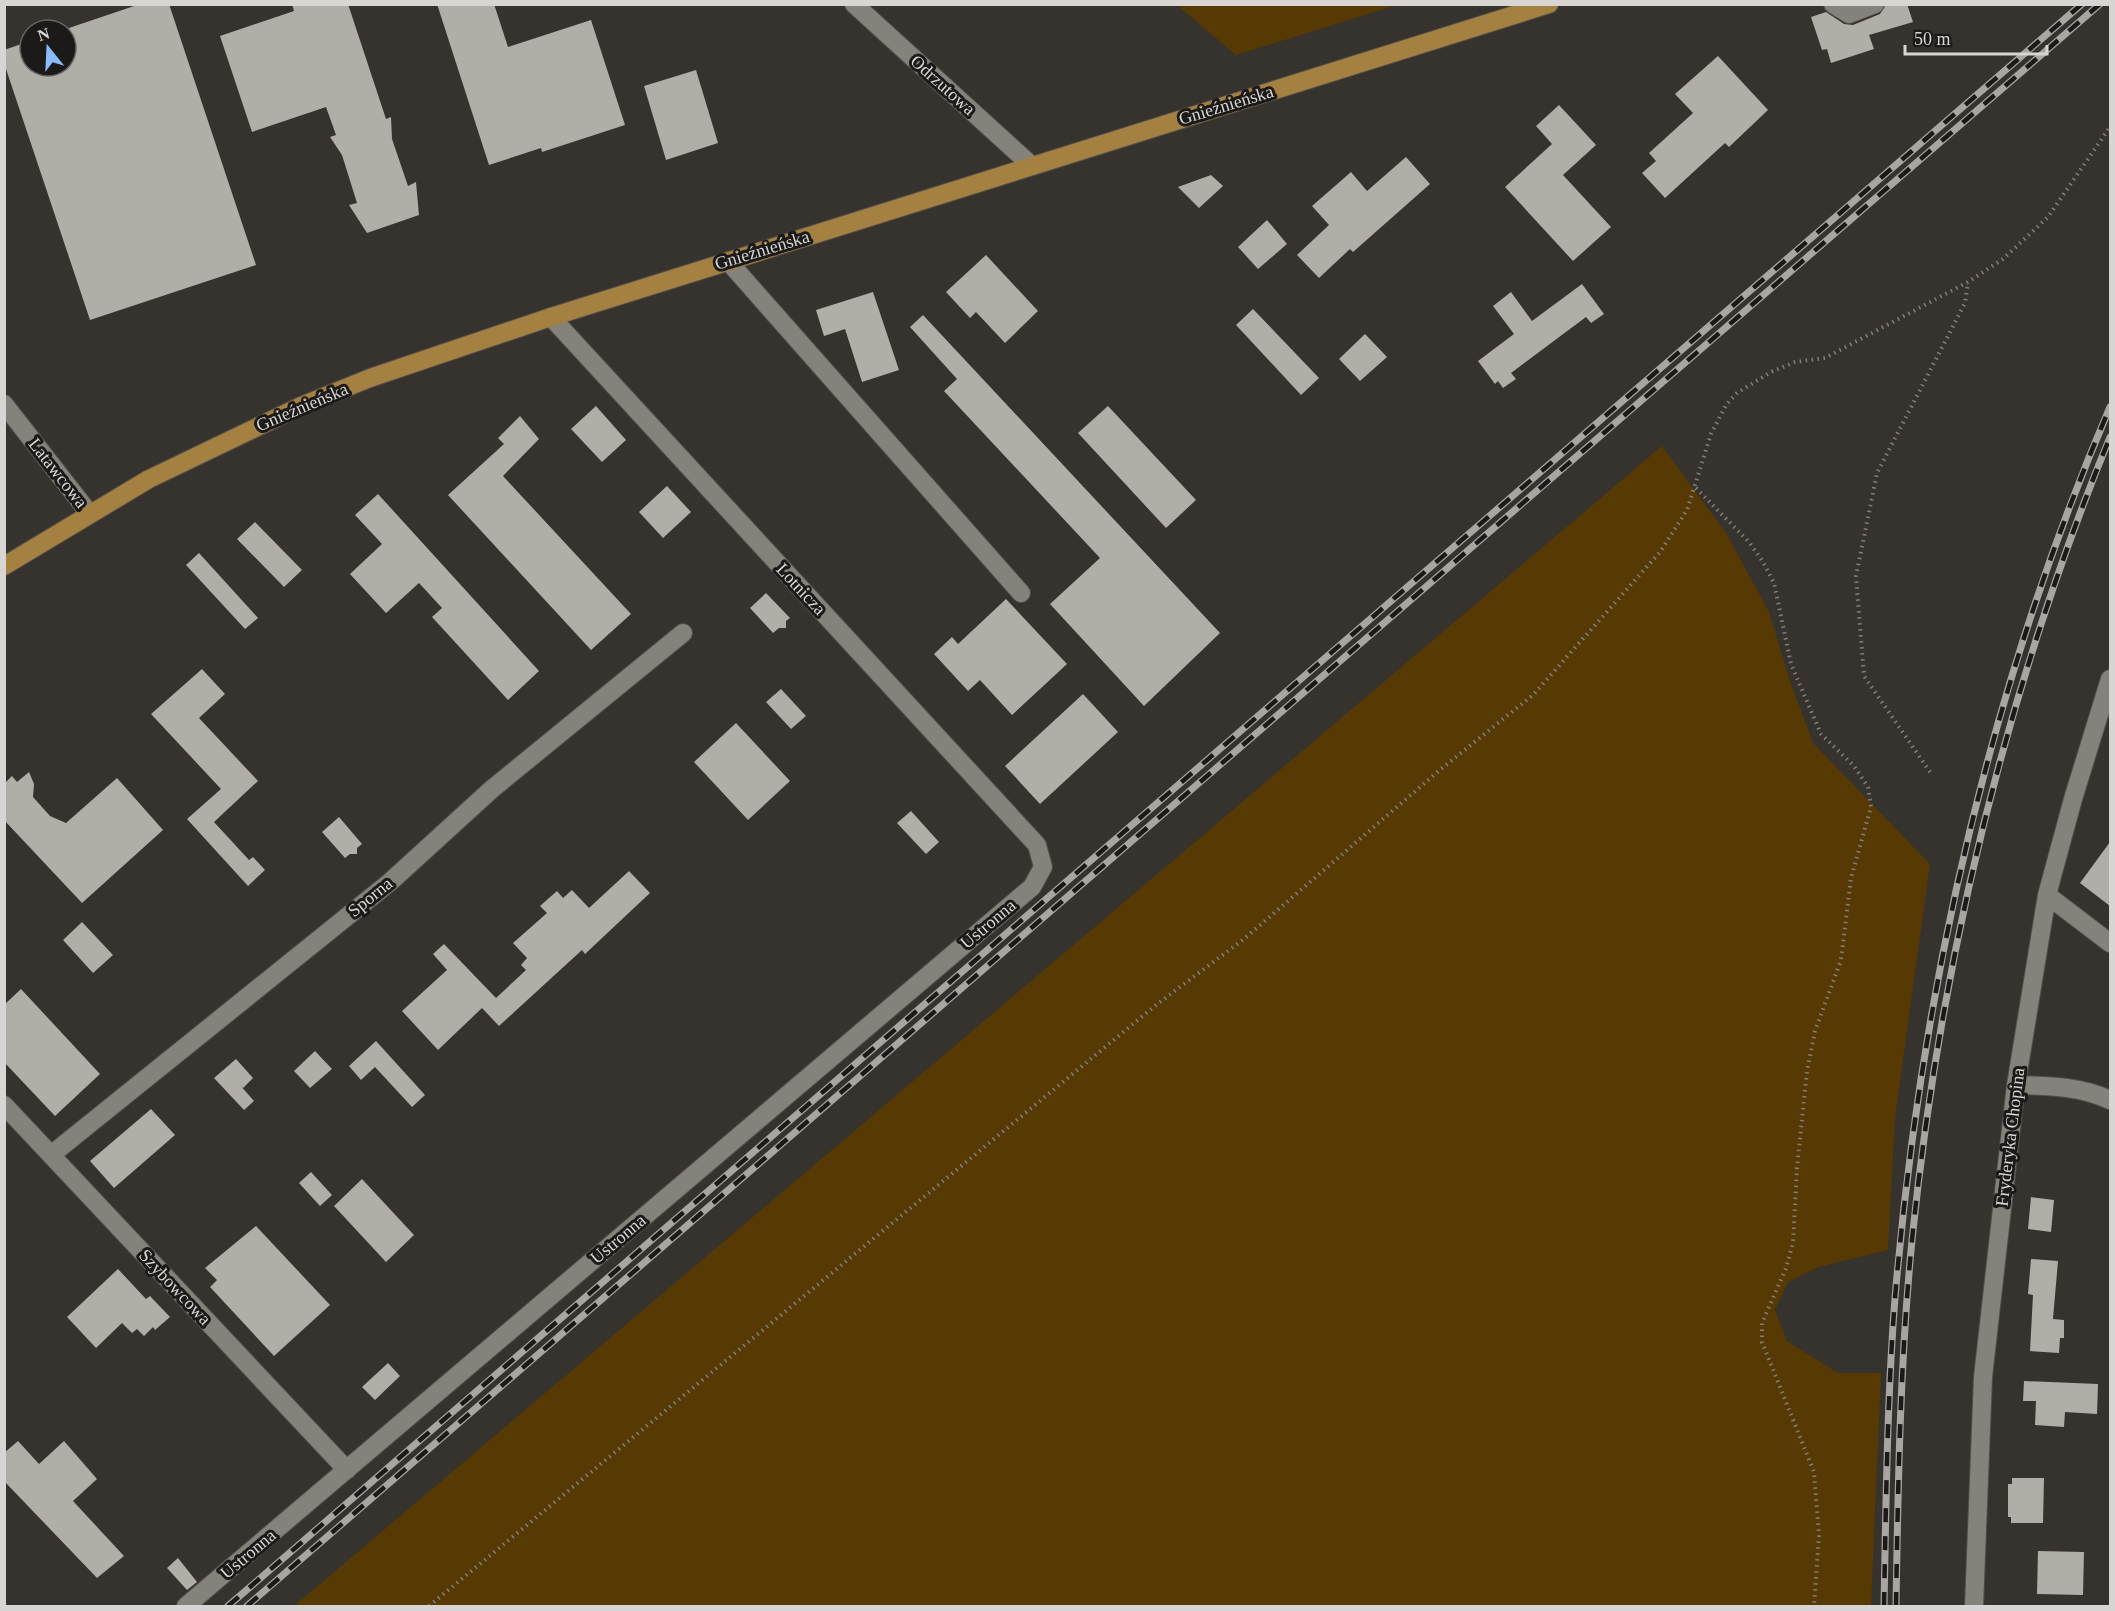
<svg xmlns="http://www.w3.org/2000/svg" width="2115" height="1611" font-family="'Times New Roman',serif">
  <rect width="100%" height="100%" fill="#36322d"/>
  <path fill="#573903" d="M1177,5H1397L1236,55Z
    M1662,446L1726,533L1769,612L1789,678L1813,743L1930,864L1895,1118L1888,1250L1818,1267L1788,1282L1775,1310L1787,1341L1838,1373H1881L1871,1606H294Z"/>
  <path fill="#b1ada7" d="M140,4H169L256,265L90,320L4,63V50L30,41V66H66V29Z
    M292,4H348L386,119L391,117L392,139L408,186L416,182L419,215L367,233L349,205L357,203L342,155L330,137L336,135L326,107L252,132L220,36L294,11Z
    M437,4H494L508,47L591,20L625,125L542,152L541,148L489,165Z
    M1886,4H1907L1913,22L1869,35L1874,49L1831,63L1827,49L1822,50L1811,17L1826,12L1844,24L1853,25L1880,14Z
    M1718,56L1768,110L1729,147L1725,143L1665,198L1642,173L1656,161L1649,153L1693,113L1675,94Z
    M696,70L718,143L666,160L644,86Z
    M1559,105L1596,145L1563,175L1611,227L1573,261L1505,187L1552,144L1536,126Z
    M1406,157L1430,184L1353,252L1350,249L1319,278L1297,255L1329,225L1312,206L1351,172L1367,191Z
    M1211,175L1223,186L1199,208L1178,187Z
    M1267,220L1287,244L1258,269L1238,247Z
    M986,255L1038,311L1005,343L976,312L970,318L946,292Z
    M1582,284L1604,314L1591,323L1586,317L1511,373L1516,379L1503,388L1498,381L1495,384L1478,361L1514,334L1493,306L1511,292L1532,321Z
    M873,292L899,370L862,382L845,329L824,336L816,310Z
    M1253,309L1319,378L1301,395L1236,325Z
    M923,315L1220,633L1144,706L1050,604L1100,558L944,391L957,379L910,327Z
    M1365,334L1387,357L1360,381L1339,359Z
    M596,406L626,440L602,462L571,429Z
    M1108,406L1196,500L1166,528L1078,433Z
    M520,416L539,439L503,476L631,614L591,650L448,495L504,444L498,438Z
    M667,486L691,512L663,538L639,512Z
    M378,494L539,671L508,700L432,617L442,608L419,583L386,613L350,574L382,544L355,515Z
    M255,522L302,570L284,587L237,539Z
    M199,553L258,618L245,629L186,565Z
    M766,593L790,618L786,621V628H779L773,633L750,608Z
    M1006,599L1067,664L1012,715L980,680L968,691L934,654L952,637L958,644Z
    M202,669L225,694L199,718L258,781L214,822L249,860L253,857L265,870L248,886L187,819L221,789L151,714Z
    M781,689L806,716L791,729L766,702Z
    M1083,694L1118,732L1040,804L1005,766Z
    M736,723L790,781L748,820L694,762Z
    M29,772L34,784L33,797L50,816L66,823L117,778L163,830L82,903L4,820V784L12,776L17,782Z
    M911,811L939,842L926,854L897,823Z
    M339,817L362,844L357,848V854H350L345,858L322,832Z
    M2110,842V906L2080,883Z
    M629,871L650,893L585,954L582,950L499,1026L482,1008L438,1050L402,1011L447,970L433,954L444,944L496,998L526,970L521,965L527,958L513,943L547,913L540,906L557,891L563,898L572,890L589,908Z
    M82,922L113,955L93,973L63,940Z
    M21,989L100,1074L55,1116L4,1062V1005Z
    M376,1041L425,1095L412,1107L375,1067L361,1080L349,1066Z
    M315,1051L332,1069L310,1088L294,1071Z
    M236,1059L253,1078L243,1088L240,1085L254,1101L244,1110L214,1078Z
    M151,1109L175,1135L114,1188L90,1161Z
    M311,1172L332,1195L320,1206L299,1183Z
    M362,1179L414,1235L386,1262L334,1206Z
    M2031,1197L2054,1200L2051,1232L2028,1229Z
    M256,1226L330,1305L274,1356L210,1287L217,1280L205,1268Z
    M2031,1259L2058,1261L2053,1319L2064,1320V1338H2060L2059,1353L2030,1351L2033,1295L2028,1294Z
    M118,1269L146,1299L150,1296L170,1317L155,1330L153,1327L144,1336L137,1329L132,1333L122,1323L96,1348L67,1317Z
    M388,1363L400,1376L375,1400L362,1387Z
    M2024,1381L2098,1384L2097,1414L2065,1412L2064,1427L2035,1425L2036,1401H2023Z
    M18,1441L39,1464L64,1441L97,1479L73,1501L124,1556L97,1578L4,1481V1453Z
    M2012,1478H2044L2043,1523H2011V1517H2008V1484H2012Z
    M2038,1551L2084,1552L2083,1595L2037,1594Z
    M178,1558L197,1582L187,1590L167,1568Z"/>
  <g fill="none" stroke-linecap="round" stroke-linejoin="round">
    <g stroke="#514e4a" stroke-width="20">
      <path id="minor" d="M854,4L1032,166
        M1833,4L1849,14L1875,4
        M728,261L1021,593
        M4,404L89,513
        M2047,895L2110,943
        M2016,1085C2048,1086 2080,1086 2110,1100
        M4,1105L347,1470
        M51,1155L390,882L492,789L683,633
        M186,1606L1032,887L1043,867L1037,845L551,317
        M1974,1606L1983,1377L2016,1085L2047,895L2073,799L2110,679"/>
    </g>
    <g stroke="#514e4a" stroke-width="20">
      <path id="major" d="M4,566L149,479L301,406L370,378L551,317L1549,4"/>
    </g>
    <path stroke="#837f7b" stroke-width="4" stroke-dasharray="1.5 4.5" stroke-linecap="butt" d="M1696,488L1749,542L1763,562L1774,583L1791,664L1821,734L1854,766L1868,787L1871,807L1851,878L1841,960L1815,1031L1807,1071L1797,1168L1793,1243L1786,1268L1762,1323V1342L1814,1472L1819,1535L1814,1606
      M1930,772L1864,676L1856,576L1877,473L1965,303L1968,283
      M429,1606L1156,1005L1244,939L1441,769L1533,695L1660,552L1687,510L1711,434L1726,405L1737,393L1771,372L1795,362L1825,358L1968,282L2003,259L2048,217L2110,127"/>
    <use href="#minor" stroke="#85817b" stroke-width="18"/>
    <use href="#major" stroke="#a48041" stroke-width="18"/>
    <g stroke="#a8a5a2" stroke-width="7">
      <path id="rail" d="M228,1606L2082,4
        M247,1606L2100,4
        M1884,1606C1886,1504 1887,1401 1895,1298C1921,993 1989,689 2110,407
        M1896,1606C1898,1484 1900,1362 1912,1240C1940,965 2005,693 2110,437"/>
    </g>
    <use href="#rail" stroke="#1c1a18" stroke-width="4.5" stroke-dasharray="14" stroke-linecap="butt"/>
  </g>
  <g text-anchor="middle" stroke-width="6" stroke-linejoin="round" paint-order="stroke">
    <g font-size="18" fill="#d8d5d2" stroke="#1c1a18">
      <text transform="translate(943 85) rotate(42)" y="6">Odrzutowa</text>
      <text transform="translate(1226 105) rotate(-17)" y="6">Gnieźnieńska</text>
      <text transform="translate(762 250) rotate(-17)" y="6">Gnieźnieńska</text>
      <text transform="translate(302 407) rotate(-23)" y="6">Gnieźnieńska</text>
      <text transform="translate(58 473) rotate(52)" y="6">Latawcowa</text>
      <text transform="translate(801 589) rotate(47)" y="6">Lotnicza</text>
      <text transform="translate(370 897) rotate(-39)" y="6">Sporna</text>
      <text transform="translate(988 924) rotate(-40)" y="6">Ustronna</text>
      <text transform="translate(2010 1137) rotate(-83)" y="6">Fryderyka Chopina</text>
      <text transform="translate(618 1239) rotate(-40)" y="6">Ustronna</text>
      <text transform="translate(175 1287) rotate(47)" y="6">Szybowcowa</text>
      <text transform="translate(248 1554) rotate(-40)" y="6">Ustronna</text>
    </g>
  </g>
  <rect width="2115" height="1611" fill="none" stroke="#d8d5d2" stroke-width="12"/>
  <g transform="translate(48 48) rotate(342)"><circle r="28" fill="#1c1a18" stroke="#676562" stroke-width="1.5"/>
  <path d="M0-4.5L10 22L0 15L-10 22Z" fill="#88bafc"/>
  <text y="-9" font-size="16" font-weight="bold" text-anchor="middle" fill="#d8d5d2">N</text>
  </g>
  <path d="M1905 45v9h142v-9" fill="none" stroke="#d8d5d2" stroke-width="3"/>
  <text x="1914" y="45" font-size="18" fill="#d8d5d2" stroke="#1c1a18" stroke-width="4.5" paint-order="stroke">50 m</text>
</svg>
